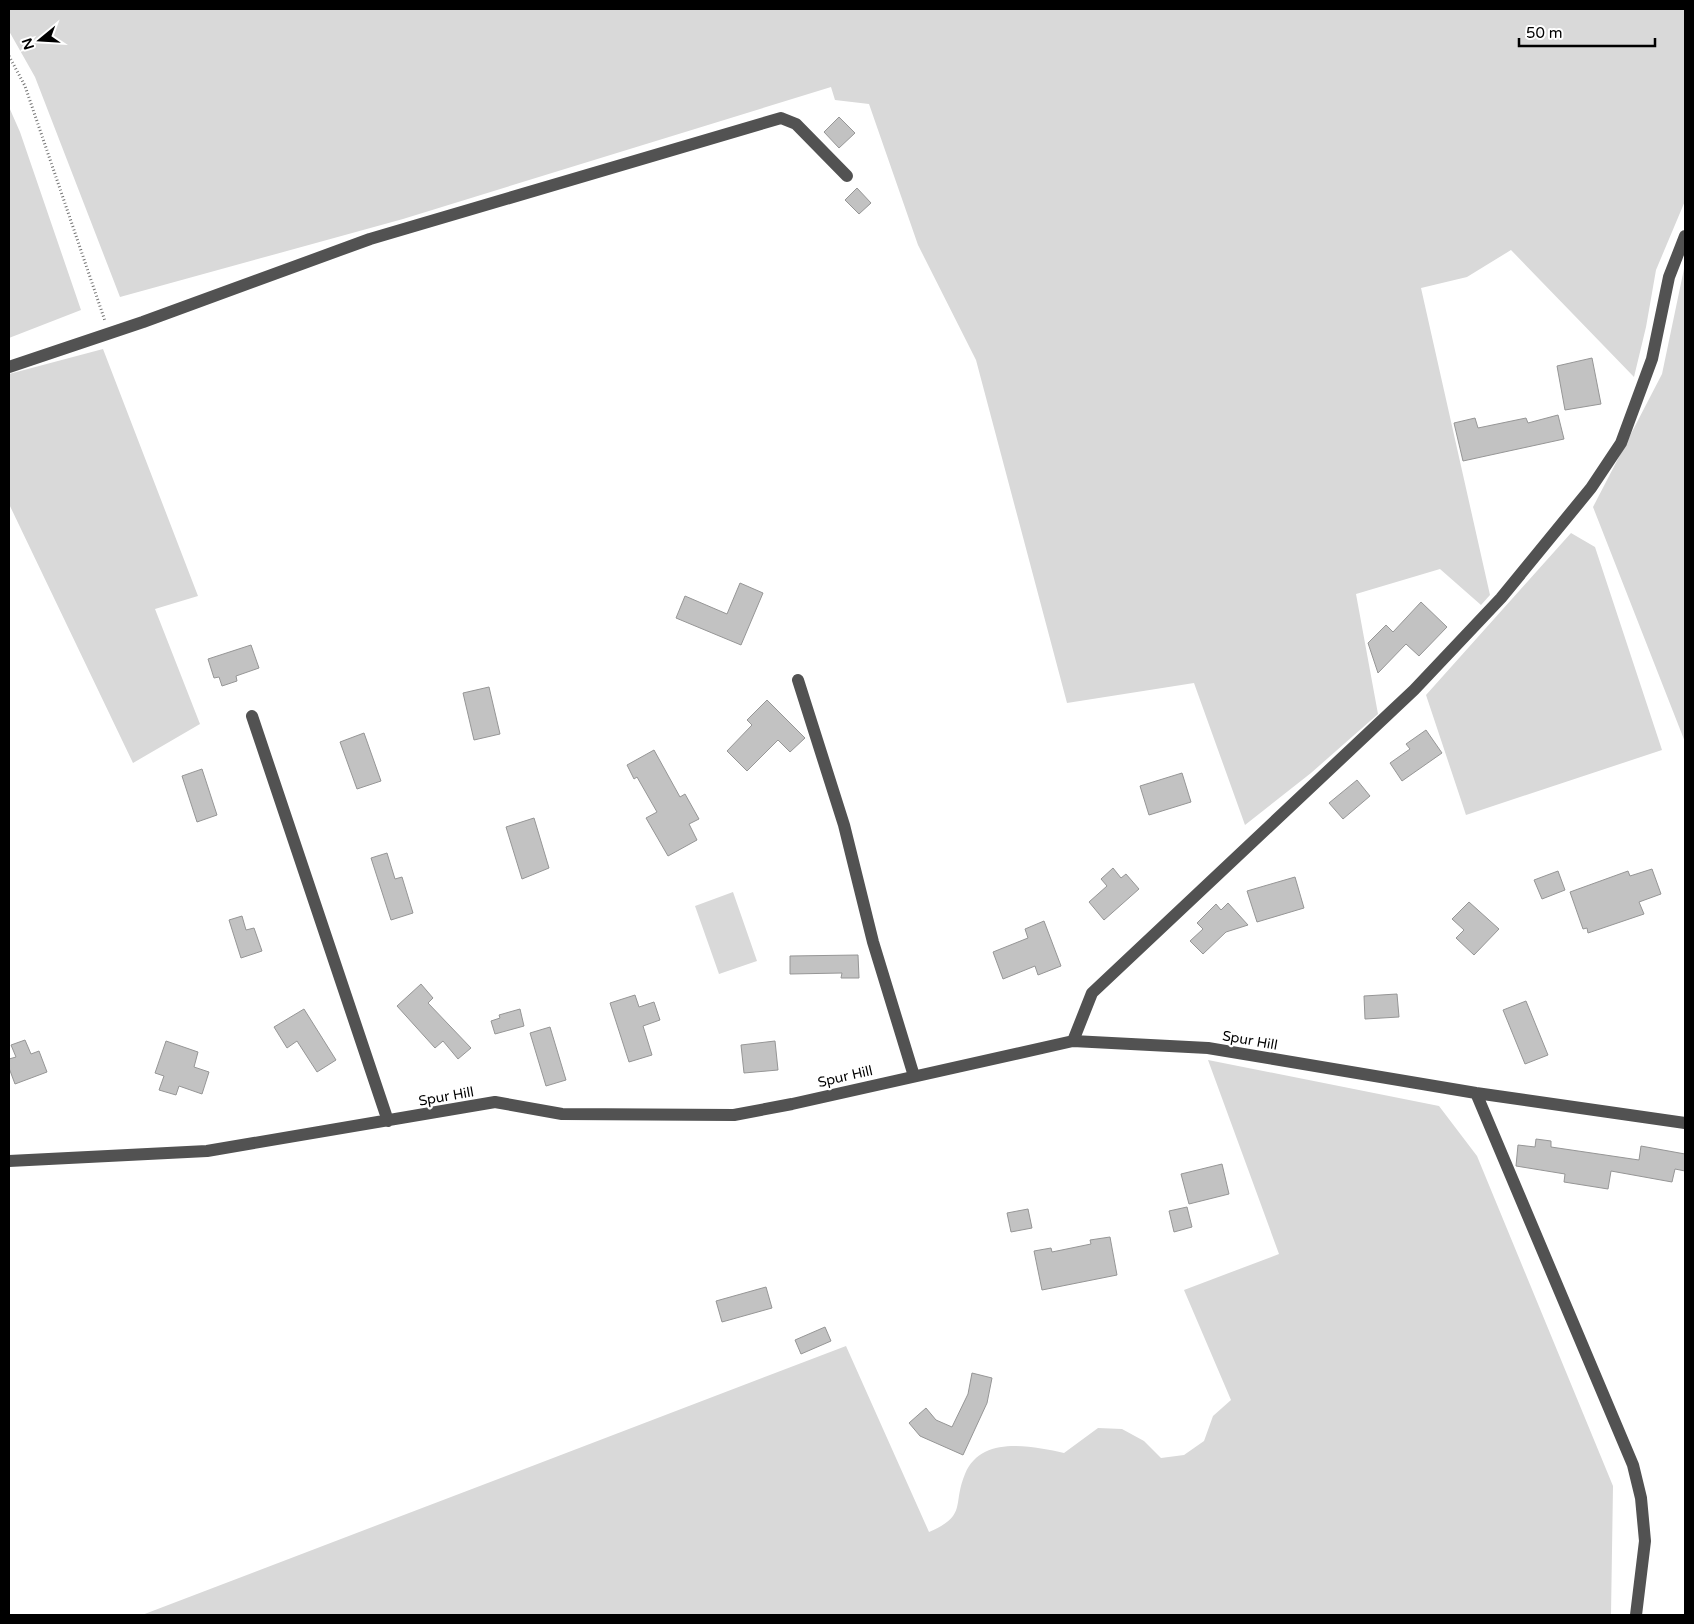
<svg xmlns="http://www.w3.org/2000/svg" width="1694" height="1624" font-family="'Varela Round',sans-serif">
  <rect width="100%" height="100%" fill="#fff"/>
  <path fill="#d9d9d9" d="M9,9H1685V201L1656,270L1646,327L1634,377L1511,250L1467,277L1421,288L1490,595L1481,605L1440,569L1356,594L1378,714L1311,773L1245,825L1194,683L1067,703L976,360L918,245L869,104L835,100L831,87L403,219L120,297L35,77L9,31Z
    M9,107L20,132L81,310L9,338Z
    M1685,264V742L1593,507L1662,374Z
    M103,349L198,596L155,609L200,724L133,763L9,504V374Z
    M1571,533L1595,547L1662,750L1466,815L1426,695Z
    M733,892L757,961L719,974L695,906Z
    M1208,1060L1439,1106L1477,1156L1613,1486L1611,1615H142L846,1346L929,1532C968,1515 952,1505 965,1474C981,1435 1032,1446 1064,1453L1098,1428L1122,1429L1144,1441L1161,1458L1184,1455L1204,1441L1213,1416L1231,1400L1184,1290L1279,1254Z"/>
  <path fill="#c2c2c2" stroke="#969696" d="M839,117L855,133L839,148L824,132Z
    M857,188L871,203L859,214L845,200Z
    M1592,358L1601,404L1565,410L1557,366Z
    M1558,415L1564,439L1463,461L1454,423L1475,418L1478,428L1526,418L1528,423Z
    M740,583L763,593L741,645L676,618L685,596L727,614Z
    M1421,602L1447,627L1419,656L1406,644L1378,673L1368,643L1386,625L1393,632Z
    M251,645L259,668L236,676L237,681L222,686L219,677L214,678L208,659Z
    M489,687L500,734L474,740L463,693Z
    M767,700L805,738L790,752L778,740L747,771L727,751L752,725L747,720Z
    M1426,730L1442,753L1402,781L1390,763L1410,749L1406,744Z
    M364,733L381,781L357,789L340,742Z
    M654,750L680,797L685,794L699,819L689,824L697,840L668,856L646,818L657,812L637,777L634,779L627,765Z
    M202,769L217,815L197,822L182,776Z
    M1182,773L1191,802L1149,815L1140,786Z
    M1357,780L1370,796L1343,819L1329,803Z
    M534,818L549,868L522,879L506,827Z
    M387,853L395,879L402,877L413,913L391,920L371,858Z
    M1113,868L1121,878L1126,874L1139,889L1104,920L1089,902L1107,886L1101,879Z
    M1652,869L1661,894L1639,902L1644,914L1588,933L1587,928L1583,929L1570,892L1628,871L1630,876Z
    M1558,871L1565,890L1542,899L1534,880Z
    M1295,877L1304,908L1257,922L1247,891Z
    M1469,902L1499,929L1474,955L1456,938L1464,930L1452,919Z
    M1228,903L1248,925L1226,932L1203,954L1190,941L1203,929L1197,923L1216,904L1221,910Z
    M242,916L246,930L254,928L262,951L241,958L229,920Z
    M1044,921L1061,966L1038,975L1035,966L1003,979L993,952L1028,938L1025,929Z
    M858,955L859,978H841L842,973L790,974V956Z
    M421,984L433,998L428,1003L471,1048L458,1059L443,1041L435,1048L397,1006Z
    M1397,994L1399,1017L1365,1019L1364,996Z
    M635,995L639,1007L654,1002L660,1020L643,1026L652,1055L629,1062L610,1003Z
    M1526,1001L1548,1055L1525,1064L1503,1010Z
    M304,1009L336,1060L317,1072L297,1041L287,1048L274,1027Z
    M520,1009L524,1026L495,1034L491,1021L500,1018L499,1015Z
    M550,1027L566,1080L546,1086L530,1033Z
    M25,1040L31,1054L39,1051L47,1072L15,1084L9,1068V1059L16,1057L11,1045Z
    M166,1041L198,1052L194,1067L209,1072L202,1094L179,1086L176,1095L159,1090L164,1076L155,1073Z
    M775,1041L778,1070L744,1073L741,1045Z
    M1536,1139L1551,1141V1147L1639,1160L1641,1146L1685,1154V1171L1675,1169L1672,1182L1611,1171L1608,1189L1564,1182L1565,1174L1516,1166L1518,1145L1535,1147Z
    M1222,1164L1229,1194L1189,1204L1181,1174Z
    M1187,1207L1192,1227L1174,1232L1169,1211Z
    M1028,1209L1032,1228L1011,1232L1007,1213Z
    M1110,1237L1117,1275L1042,1290L1034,1251L1051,1248L1052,1252L1091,1244L1090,1240Z
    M766,1287L772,1308L722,1322L716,1301Z
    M825,1327L831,1341L801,1354L795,1340Z
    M972,1373L992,1378L987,1403L963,1455L920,1436L909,1423L926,1408L936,1420L952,1427L968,1394Z"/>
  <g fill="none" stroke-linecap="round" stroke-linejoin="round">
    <path stroke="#747474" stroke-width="3" stroke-dasharray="1 2.5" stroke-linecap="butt" d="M9,56L25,86L105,321"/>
    <path stroke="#525252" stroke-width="12" d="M9,367L143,322L370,239L781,118L796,124L847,176
      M798,680L844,825L873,942L914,1076
      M252,716L388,1121
      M1073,1041L1092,993L1414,690L1501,598L1591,488L1621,443L1652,359L1669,277L1685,236
      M1476,1093L1633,1465L1641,1498L1645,1541L1636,1615
      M9,1161L207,1151L495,1102L562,1114L734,1115L792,1104L1073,1041L1208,1048L1476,1093L1685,1123"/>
  </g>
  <g text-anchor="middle" stroke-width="4.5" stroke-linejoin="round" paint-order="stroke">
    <g font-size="14" fill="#000" stroke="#fff">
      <text transform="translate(1250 1040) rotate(10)" y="5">Spur Hill</text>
      <text transform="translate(845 1076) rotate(-13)" y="5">Spur Hill</text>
      <text transform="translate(446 1096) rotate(-10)" y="5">Spur Hill</text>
    </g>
  </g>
  <rect width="1694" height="1624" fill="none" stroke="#000000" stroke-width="20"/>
  <g transform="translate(40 40) rotate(252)" stroke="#ffffff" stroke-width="4" paint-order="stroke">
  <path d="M0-4L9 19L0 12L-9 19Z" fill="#000000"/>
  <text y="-8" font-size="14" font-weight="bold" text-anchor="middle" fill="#000000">N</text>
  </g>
  <path d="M1519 38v8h136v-8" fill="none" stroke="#000000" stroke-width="2.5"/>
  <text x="1526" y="38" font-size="15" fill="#000000" stroke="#ffffff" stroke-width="4" paint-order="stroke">50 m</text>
</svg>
